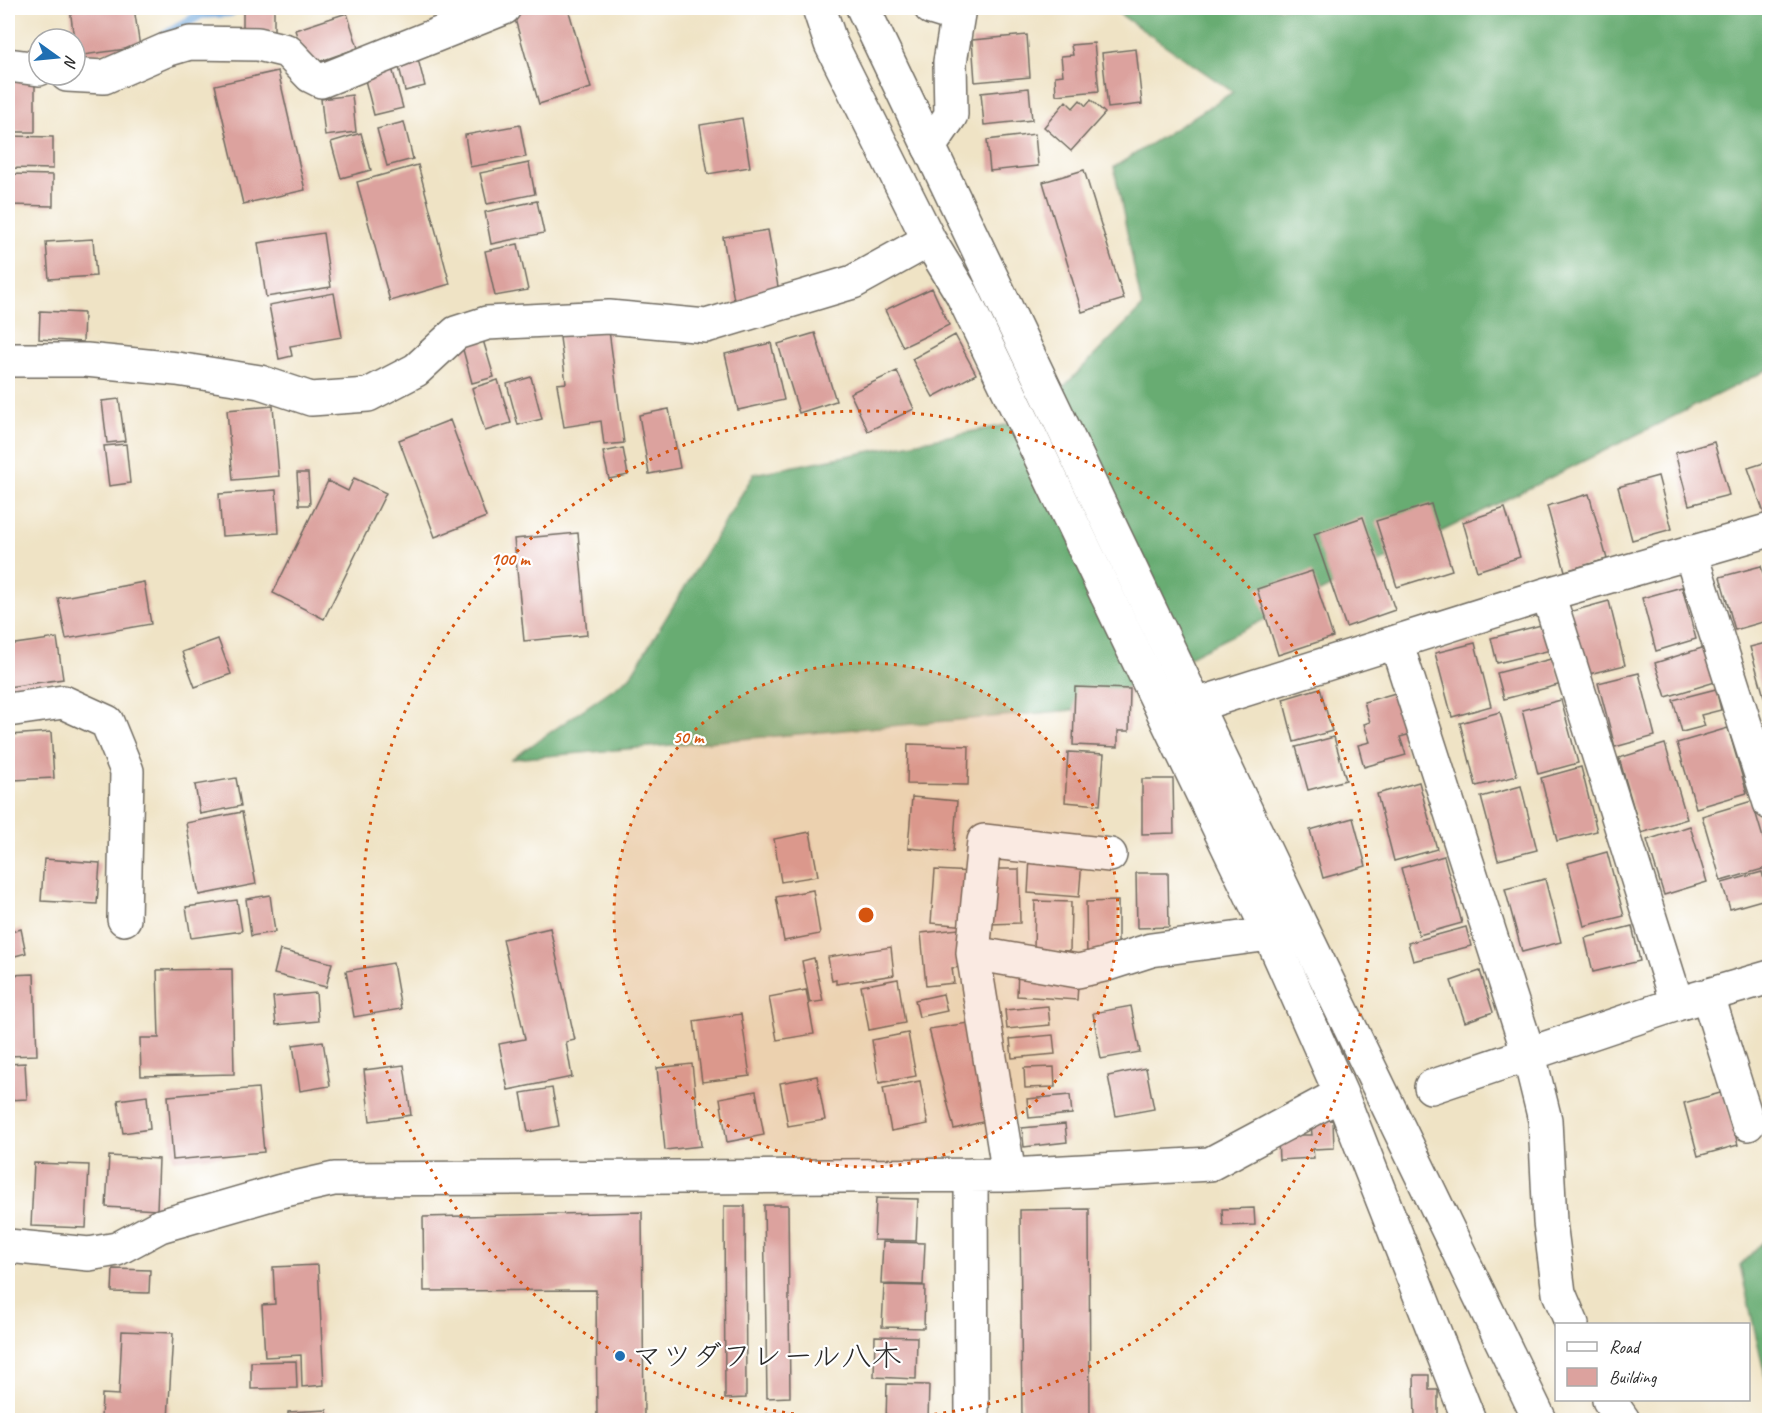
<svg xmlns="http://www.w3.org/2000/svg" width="1777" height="1428" font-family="Caveat,'Klee One',sans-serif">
  <rect width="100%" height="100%" fill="#fff"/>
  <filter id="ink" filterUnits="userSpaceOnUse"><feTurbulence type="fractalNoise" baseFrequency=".0167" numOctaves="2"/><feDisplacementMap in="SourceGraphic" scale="12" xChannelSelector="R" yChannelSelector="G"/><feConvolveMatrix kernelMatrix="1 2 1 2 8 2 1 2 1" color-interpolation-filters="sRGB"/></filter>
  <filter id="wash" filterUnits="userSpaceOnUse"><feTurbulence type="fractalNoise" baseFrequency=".008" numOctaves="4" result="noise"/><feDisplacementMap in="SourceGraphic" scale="24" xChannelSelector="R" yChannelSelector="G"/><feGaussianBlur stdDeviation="1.35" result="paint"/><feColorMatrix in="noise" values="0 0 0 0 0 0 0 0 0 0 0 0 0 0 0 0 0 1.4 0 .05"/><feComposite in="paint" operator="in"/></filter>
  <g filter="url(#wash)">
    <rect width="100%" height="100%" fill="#efe3c5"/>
    <path fill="#67ac72" stroke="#496c4e" stroke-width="1.5" d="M1111,8H1769V369L1084,709L512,759L630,677L754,474L1031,420L1142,307L1114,167L1233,92Z
      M1769,1236V1394L1740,1265Z"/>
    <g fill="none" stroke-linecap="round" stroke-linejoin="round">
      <path stroke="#68a1d7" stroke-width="10" d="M161,38L201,14L230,12L237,8"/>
    </g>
    <g id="blocks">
      <path fill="#dca29e" d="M70,8H134L140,47L76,56Z
        M243,8H274V32H243Z
        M529,8H568L591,88L539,104L513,12Z
        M347,13L358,48L307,66L295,30Z
        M1027,35L1030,77L975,82L972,40Z
        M1094,43L1099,91L1056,95L1055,76L1063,75L1061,56L1073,55L1071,45Z
        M1136,49L1142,104L1108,108L1102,53Z
        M418,59L425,86L405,91L398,63Z
        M392,68L403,108L374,115L364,76Z
        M278,71L305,190L243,204L215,85Z
        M8,80H35V132H9Z
        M1029,88L1032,120L984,125L981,93Z
        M352,95L356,132L325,136L321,99Z
        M1080,100L1086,106L1091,100L1105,113L1071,151L1044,127L1066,101L1073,108Z
        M742,118L750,167L708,174L700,125Z
        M404,122L413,159L387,166L377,129Z
        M520,125L526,157L470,167L465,135Z
        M361,133L371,170L341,178L331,142Z
        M1035,134L1038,166L990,171L987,140Z
        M8,136L53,137V169L8,168Z
        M529,163L535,194L487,204L480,173Z
        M418,165L450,284L390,301L357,182Z
        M1084,170L1124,299L1082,312L1043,182Z
        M8,174L53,175V206L8,205Z
        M537,201L544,233L491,244L485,212Z
        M768,230L780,298L735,306L723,237Z
        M323,233L331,287L266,297L258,243Z
        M93,239L96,276L49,279L46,242Z
        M518,244L528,290L495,296L485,251Z
        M932,288L949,325L903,347L885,310Z
        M334,293L342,337L290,346L292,356L279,359L269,305Z
        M40,311L84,313L83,342L39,339Z
        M608,323L624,443L604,445L601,421L564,427L557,384L566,383L559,330Z
        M815,333L836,401L799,413L778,344Z
        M955,335L976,374L933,397L912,359Z
        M483,340L494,377L472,383L462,346Z
        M771,343L784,400L738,410L725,354Z
        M897,371L914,409L868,431L850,393Z
        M531,377L542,419L518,425L507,384Z
        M498,380L511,423L485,431L472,388Z
        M119,399L125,441L107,443L102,401Z
        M273,406L279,476L233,480L227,410Z
        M669,409L680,468L649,474L639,415Z
        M450,420L486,517L435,537L399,440Z
        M1714,442L1729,495L1689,505L1675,453Z
        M126,444L130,483L109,486L104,446Z
        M623,448L628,475L609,479L603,452Z
        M1770,461V511L1764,513L1748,468Z
        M297,473H308L310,505H299Z
        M1658,476L1672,529L1632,540L1618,487Z
        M354,478L386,493L324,619L273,593L328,481L348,491Z
        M276,490L279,533L222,536L219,494Z
        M1589,494L1607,559L1565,571L1547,506Z
        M1431,504L1452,570L1397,587L1376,521Z
        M1505,508L1520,557L1477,571L1463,522Z
        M1363,517L1395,610L1346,627L1314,534Z
        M578,533L587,635L524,641L514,539Z
        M1761,566L1770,599V620L1735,630L1720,577Z
        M1312,571L1333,637L1278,655L1257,589Z
        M144,582L151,624L66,639L58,598Z
        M1682,587L1696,639L1656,651L1642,598Z
        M1609,601L1625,665L1585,675L1569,612Z
        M1549,623L1555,649L1497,663L1491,638Z
        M57,638L63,679L8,687V645Z
        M218,639L231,674L195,687L182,652Z
        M1770,642V698L1765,700L1750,647Z
        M1475,643L1491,706L1452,717L1435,653Z
        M1705,647L1715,682L1666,697L1655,663Z
        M1555,658L1562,684L1504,699L1497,673Z
        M1639,673L1655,736L1615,747L1598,683Z
        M1075,687L1130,689L1129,731H1118V747L1073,745Z
        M1320,688L1332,731L1294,742L1283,699Z
        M1716,689L1721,710L1701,715L1705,726L1682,732L1673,700Z
        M1399,692L1411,734L1400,737L1406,755L1364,767L1358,745L1370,742L1364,724L1370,722L1364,702Z
        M1561,700L1578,763L1538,774L1522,710Z
        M1500,712L1517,776L1476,786L1460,723Z
        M1728,728L1747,793L1696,808L1677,743Z
        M51,732L54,778L13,780L10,735Z
        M1334,737L1346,780L1308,790L1296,747Z
        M908,744L969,746L968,785L907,784Z
        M1665,744L1687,819L1641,833L1619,758Z
        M1068,752L1104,754L1100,805L1065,802Z
        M1581,767L1597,831L1557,841L1541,778Z
        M236,778L241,806L200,814L195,785Z
        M1142,779H1173L1174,833L1142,834Z
        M1419,782L1437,849L1394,861L1377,794Z
        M1521,786L1537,850L1498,860L1481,797Z
        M912,797L957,801L953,852L908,848Z
        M1752,801L1770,861V867L1721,881L1702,816Z
        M242,812L256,884L199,895L186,823Z
        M1353,818L1366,866L1323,878L1310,830Z
        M1690,826L1707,882L1664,895L1647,840Z
        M810,832L818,876L781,882L774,839Z
        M1607,852L1624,916L1584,926L1568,863Z
        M1444,856L1462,923L1419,935L1401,868Z
        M1030,857L1082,861L1079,897L1028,893Z
        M44,859L100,863L97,904L41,901Z
        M988,869H1019L1020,923L989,924Z
        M935,870L973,872L969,926L931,923Z
        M1762,872L1769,898L1730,909L1722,883Z
        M1136,873H1168L1169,927L1137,928Z
        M1545,879L1561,942L1522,952L1505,889Z
        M813,890L820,934L784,941L776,897Z
        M270,895L275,932L251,936L246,899Z
        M237,900L242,931L191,938L186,907Z
        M1035,901L1071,902L1070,951L1034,950Z
        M1118,901V956L1087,957L1086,902Z
        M1632,926L1640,961L1593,972L1585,938Z
        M1466,927L1471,946L1413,961L1408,943Z
        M550,928L575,1040L566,1042L572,1077L508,1090L499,1044L525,1039L503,939Z
        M21,929L26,953L8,958V933Z
        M959,929L963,967L952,968L954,983L926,986L921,933Z
        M891,947L894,975L836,984V980L832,981L828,957Z
        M280,950L332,963L326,987L274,974Z
        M814,958L823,1001L810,1003L802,961Z
        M393,963L401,1009L354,1017L346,971Z
        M232,969L234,1074L141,1076L140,1038H159L157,970Z
        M1018,969L1079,972L1077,1000L1017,996Z
        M1480,971L1493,1012L1465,1022L1451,981Z
        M34,974L37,1055L8,1056V975Z
        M898,979L905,1023L869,1030L861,986Z
        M806,990L814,1034L777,1040L769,997Z
        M316,993L318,1021L276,1025L273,997Z
        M943,994L947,1011L919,1017L915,1000Z
        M1048,1006L1050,1025L1007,1029L1005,1010Z
        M1131,1006L1140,1052L1101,1059L1093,1013Z
        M741,1014L750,1076L702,1082L694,1021Z
        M968,1023L990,1120L954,1129L929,1029Z
        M908,1033L916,1076L879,1083L872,1040Z
        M1053,1035L1055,1054L1012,1058L1010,1039Z
        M323,1041L330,1086L300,1091L293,1045Z
        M25,1063L27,1099L8,1100V1064Z
        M692,1064L701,1146L665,1150L657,1068Z
        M404,1065L411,1115L370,1121L364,1070Z
        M1054,1067L1055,1087L1025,1088L1024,1068Z
        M1146,1068L1154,1109L1116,1116L1108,1076Z
        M817,1076L825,1120L788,1126L780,1083Z
        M920,1081L928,1124L891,1131L883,1088Z
        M258,1088L264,1152L173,1160L168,1096Z
        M552,1088L559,1126L528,1132L521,1093Z
        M756,1091L764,1135L727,1142L720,1098Z
        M1724,1092L1738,1145L1698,1156L1684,1103Z
        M1070,1095L1072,1114L1029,1118L1027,1099Z
        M147,1096L150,1129L123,1133L118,1100Z
        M1333,1120L1334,1148L1313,1149L1314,1158L1279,1160L1278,1140L1294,1139V1135H1312L1311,1125L1315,1121Z
        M1065,1124L1067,1142L1024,1147L1022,1128Z
        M109,1156L159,1159L157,1210L106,1207Z
        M34,1163L89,1165L86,1228L31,1226Z
        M876,1198L918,1199L916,1241L874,1240Z
        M764,1205H788L790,1397L767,1398Z
        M724,1206H745L746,1398L725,1399Z
        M1254,1208L1255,1225L1223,1226L1222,1209Z
        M1089,1209L1090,1420H1022L1020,1210Z
        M642,1212L644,1420H597L596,1290L424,1291L423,1217Z
        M883,1242L925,1243L923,1285L881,1284Z
        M318,1265L324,1385L302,1387L301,1355L265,1357L262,1305L275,1304L273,1267Z
        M113,1269L150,1270L149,1293L112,1292Z
        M884,1285L925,1286L924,1328L882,1327Z
        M122,1331L173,1333L168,1420H101L102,1394L119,1395Z
        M875,1336L917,1337L916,1379L874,1377Z
        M296,1361L297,1388L251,1389V1362Z
        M1414,1375H1429V1390H1438V1417H1446V1420H1415Z
        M887,1384L929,1385L928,1420H886Z
        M327,1410L328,1420H288V1412Z
        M766,1414H788V1420H766Z"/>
    </g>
  </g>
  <g filter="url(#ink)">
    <use href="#blocks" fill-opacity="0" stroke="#706b61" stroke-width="1.5"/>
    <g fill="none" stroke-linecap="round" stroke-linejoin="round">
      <g stroke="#706b61" stroke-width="36">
        <path id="minor" d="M819,8L831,44L929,240L962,294L1270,934L1341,1094L1469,1420
          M931,8L957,16
          M8,65L39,69
          M67,75L104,77L166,50L190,43L258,44L287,51L311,76L321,81L504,8
          M929,147L951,115L950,62L959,8
          M8,360H86L177,369L260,382L311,399L368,395L416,370L456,333L487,323L609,317L706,326L853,282L929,240
          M1690,552L1770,803
          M1548,594L1677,1004
          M1396,642L1529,1055L1545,1120L1550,1222L1559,1293L1572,1324
          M1196,705L1548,594L1770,530
          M8,710L63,702L107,722L127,771L124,919
          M973,953L1078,971L1104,965L1151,950L1270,934
          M1708,996L1748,1124
          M1431,1087L1677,1004L1770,977
          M971,1175L972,1420
          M1009,1175L973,953L984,841L1110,855
          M8,1246L89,1254L117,1249L160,1226L281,1191L334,1179L1009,1175L1210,1164L1341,1094
          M1609,1400L1623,1420"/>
      </g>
      <g stroke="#706b61" stroke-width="36">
        <path id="tertiary" d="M863,8L1300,924L1540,1420"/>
      </g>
      <use href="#minor" stroke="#fff" stroke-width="33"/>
      <use href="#tertiary" stroke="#fff" stroke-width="33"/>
    </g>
  </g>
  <circle cx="866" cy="915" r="252" fill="#d5540f" fill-opacity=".12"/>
  <g fill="none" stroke="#d5540f" stroke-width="3" stroke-dasharray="3 6">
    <circle cx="866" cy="915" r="252"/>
    <circle cx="866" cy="915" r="504"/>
  </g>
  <circle fill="#1f6fb2" stroke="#fff" stroke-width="2" cx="620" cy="1356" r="6"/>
  <g text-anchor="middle" stroke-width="4.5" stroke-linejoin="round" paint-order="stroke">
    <g font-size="30" fill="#2b2b2b" stroke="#fff" text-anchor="start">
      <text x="632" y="1366">マツダフレール八木</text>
    </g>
  </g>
  <circle cx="866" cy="915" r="9" fill="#d5540f" stroke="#fff" stroke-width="3"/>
  <g font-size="18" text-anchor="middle" font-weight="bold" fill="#d5540f" stroke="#fff" stroke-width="4.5" stroke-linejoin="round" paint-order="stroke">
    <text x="510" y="565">100 m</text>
    <text x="688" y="743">50 m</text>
  </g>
  <rect width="1777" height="1428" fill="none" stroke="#fff" stroke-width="30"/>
  <rect x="1555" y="1323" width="195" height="78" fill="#ffffff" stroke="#aaaaaa" stroke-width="1.5"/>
  <rect x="1567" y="1342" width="30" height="9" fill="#ffffff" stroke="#aaaaaa" stroke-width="1.5"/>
  <text x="1609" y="1353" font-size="18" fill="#2b2b2b">Road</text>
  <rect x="1567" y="1368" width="30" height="18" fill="#dca29e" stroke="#aaaaaa" stroke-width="1.5"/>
  <text x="1609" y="1383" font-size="18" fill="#2b2b2b">Building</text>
  <g transform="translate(57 57) rotate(105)"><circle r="28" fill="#ffffff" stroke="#aaaaaa" stroke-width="1.5"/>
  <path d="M0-4.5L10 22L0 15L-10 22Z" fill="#1f6fb2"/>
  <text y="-9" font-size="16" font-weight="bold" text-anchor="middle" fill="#2b2b2b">N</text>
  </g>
</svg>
